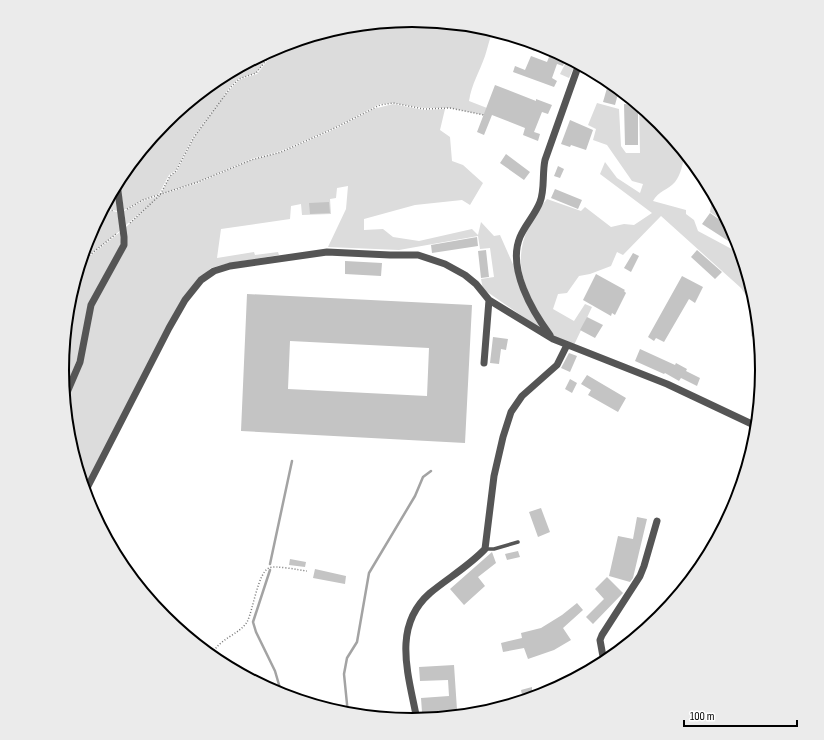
<svg xmlns="http://www.w3.org/2000/svg" width="824" height="740" font-family="'Sofia Sans Condensed',sans-serif">
  <rect width="100%" height="100%" fill="#fff"/>
  <path fill="#dcdcdc" d="M412,20L480,27L493,31C489,40 488,47 485,56C479,73 472,83 469,101L487,108L484,115L450,108H424L393,103L380,104L334,128L281,151L251,159L198,182L161,194L170,176L177,171L194,137L222,98L239,80L257,74L278,47L344,27Z
    M526,41L546,47L562,55L545,49L533,51Z
    M276,48L256,73L238,79L230,87L193,137L176,170L169,175L159,194L143,200L124,210L119,179L165,122L218,79Z
    M568,58L576,63L569,78L560,74Z
    M597,103L619,109L621,146L626,153H640L639,106L660,123L685,154C683,162 681,175 675,182C668,190 658,191 653,201L686,210V214L694,220L698,231L741,254L755,303H751L741,288L661,216L623,255L617,252L611,266L590,274L579,276L567,293L558,294L553,309L574,321L585,304L592,307L574,345C568,343 559,341 554,337C547,331 542,318 538,311C512,268 516,238 547,199L581,211L585,207L611,227L624,224L634,225L652,213L600,174L605,162L617,178L640,193L643,184L632,181L607,145L593,140L596,129L588,125Z
    M393,104L424,110L445,109L440,130L450,137L452,161L463,165L483,183L470,205L462,200L415,205L364,219V230L383,229L393,237L419,241L472,229L478,235L481,222L494,236L500,235L542,330L483,289L481,279L494,277L490,248L480,249L478,236L399,250L328,247L346,209L348,186L337,188L336,198L330,199L331,214L302,215L301,204L291,206L290,219L221,229L217,258L254,252L255,255L278,252L279,255L229,263L211,268L198,280L84,490L69,438L65,401L82,363L94,305L126,246L125,228L160,195L198,183L251,160L282,152L335,129L373,109Z
    M114,188L117,211L104,208Z
    M713,195L730,226L710,212Z
    M158,196L154,201L126,225L124,211L143,201Z
    M103,209L117,212L121,230L81,262L89,236Z
    M120,232L121,243L115,257L91,299L81,349L64,393L62,370L69,302L80,264Z
    M756,313L759,340L751,336L750,317Z"/>
  <g fill="none" stroke-linecap="round" stroke-linejoin="round">
    <path stroke="#a3a3a3" stroke-width="2.5" d="M270,564L292,461
      M270,570L253,622L256,632L275,671L282,695
      M348,714L344,674L347,658L357,642L369,573L415,496L423,477L431,471"/>
  </g>
  <path fill="#c4c4c4" fill-rule="evenodd" d="M551,52L566,58L563,66L557,64L552,78L557,81L554,87L513,72L515,66L525,70L531,56L547,62Z
    M609,81L619,90L615,105L603,102Z
    M495,85L536,101V99L552,105L548,114L542,112L534,132L540,134L538,141L523,135L525,128L492,115L484,135L477,132Z
    M624,104L638,105V145H625Z
    M570,120L593,130L586,150L571,145L570,147L561,144Z
    M506,154L530,172L524,180L500,163Z
    M558,166L564,169L560,178L554,176Z
    M555,189L582,200L578,209L551,198Z
    M329,202L330,213L310,214L309,203Z
    M710,213L730,227L736,239L733,244L702,224Z
    M477,237L478,246L432,253L431,245Z
    M486,250L489,277L481,278L478,251Z
    M697,250L722,272L715,279L691,257Z
    M633,253L639,256L631,272L624,268Z
    M345,261L382,263L381,276L345,274Z
    M596,274L625,290L624,291L626,293L615,315L612,313L611,316L583,300Z
    M682,276L703,287L695,303L689,299L664,342L656,338L654,341L648,337Z
    M247,294L472,305L465,443L241,431ZM290,341L429,348L427,396L288,389Z
    M587,317L603,325L595,338L580,330Z
    M493,337L508,339L506,350L501,349L499,364L490,363Z
    M640,349L675,365L676,363L687,369L686,371L700,378L697,386L681,378L679,381L665,373L664,374L635,361Z
    M569,353L577,356L570,372L561,368Z
    M587,375L626,398L618,412L588,395L591,390L581,384Z
    M570,379L577,383L572,393L565,389Z
    M541,508L550,532L538,537L529,512Z
    M637,517L647,519L633,578L630,582L609,576L618,536L633,539Z
    M518,551L520,557L507,560L505,554Z
    M492,552L496,563L478,577L485,586L464,605L450,589Z
    M290,559L306,562L305,567L289,565Z
    M315,569L346,576L345,584L313,578Z
    M607,577L623,593L593,624L586,617L604,599L595,589Z
    M577,603L583,610L563,628L571,640L554,650L528,659L524,648L503,652L501,643L522,638L521,633L541,628L562,615Z
    M454,665L457,710L422,712L421,698L449,696L448,680L420,681L419,667Z
    M532,687V691L546,687L548,692L523,700L521,690Z"/>
  <g fill="none" stroke-linecap="round" stroke-linejoin="round">
    <path stroke="#777" stroke-width="1.5" stroke-dasharray="1 2" stroke-linecap="butt" d="M103,208L114,211
      M127,209L143,200L198,182L251,160L281,152L335,128L380,105L393,103L424,109L450,108L484,115
      M130,223L160,195L170,176L176,171L194,137L231,87L239,79L256,73L277,47
      M80,263L116,234
      M211,656C219,638 239,635 247,622C253,611 258,572 269,568C275,565 299,570 307,571"/>
    <path stroke="#555" stroke-width="3.5" d="M485,549H494L518,542"/>
    <path stroke="#555" stroke-width="7" d="M550,335C532,311 507,268 520,237C525,225 535,215 540,202C545,189 542,174 545,160L579,64
      M484,363L489,300
      M65,397L80,362L91,305L124,245V237L117,184
      M85,492L169,328L185,300L201,280L214,271L230,266L327,252L390,255H418L445,264L465,275L476,284L489,300L553,339L667,384L756,426
      M604,662L600,640L602,635L640,576L644,566L657,521
      M417,720C409,676 391,627 430,593C448,578 469,566 485,549L494,476L503,437L511,412L522,396L557,365L567,345"/>
  </g>
  <path d="M0 0H824V740H0ZM69 370a343 343 0 1 1 686 0a343 343 0 1 1-686 0Z" fill="#ebebeb" fill-rule="evenodd"/>
  <path fill="none" stroke="#000" stroke-width="2" d="M69 370a343 343 0 1 1 686 0a343 343 0 1 1-686 0Z"/>
  <path d="M684 720v6h113v-6" fill="none" stroke="#000000" stroke-width="2"/>
  <text x="690" y="720" font-size="12" fill="#000000" stroke="#ffffff" stroke-width="3" paint-order="stroke">100 m</text>
</svg>
